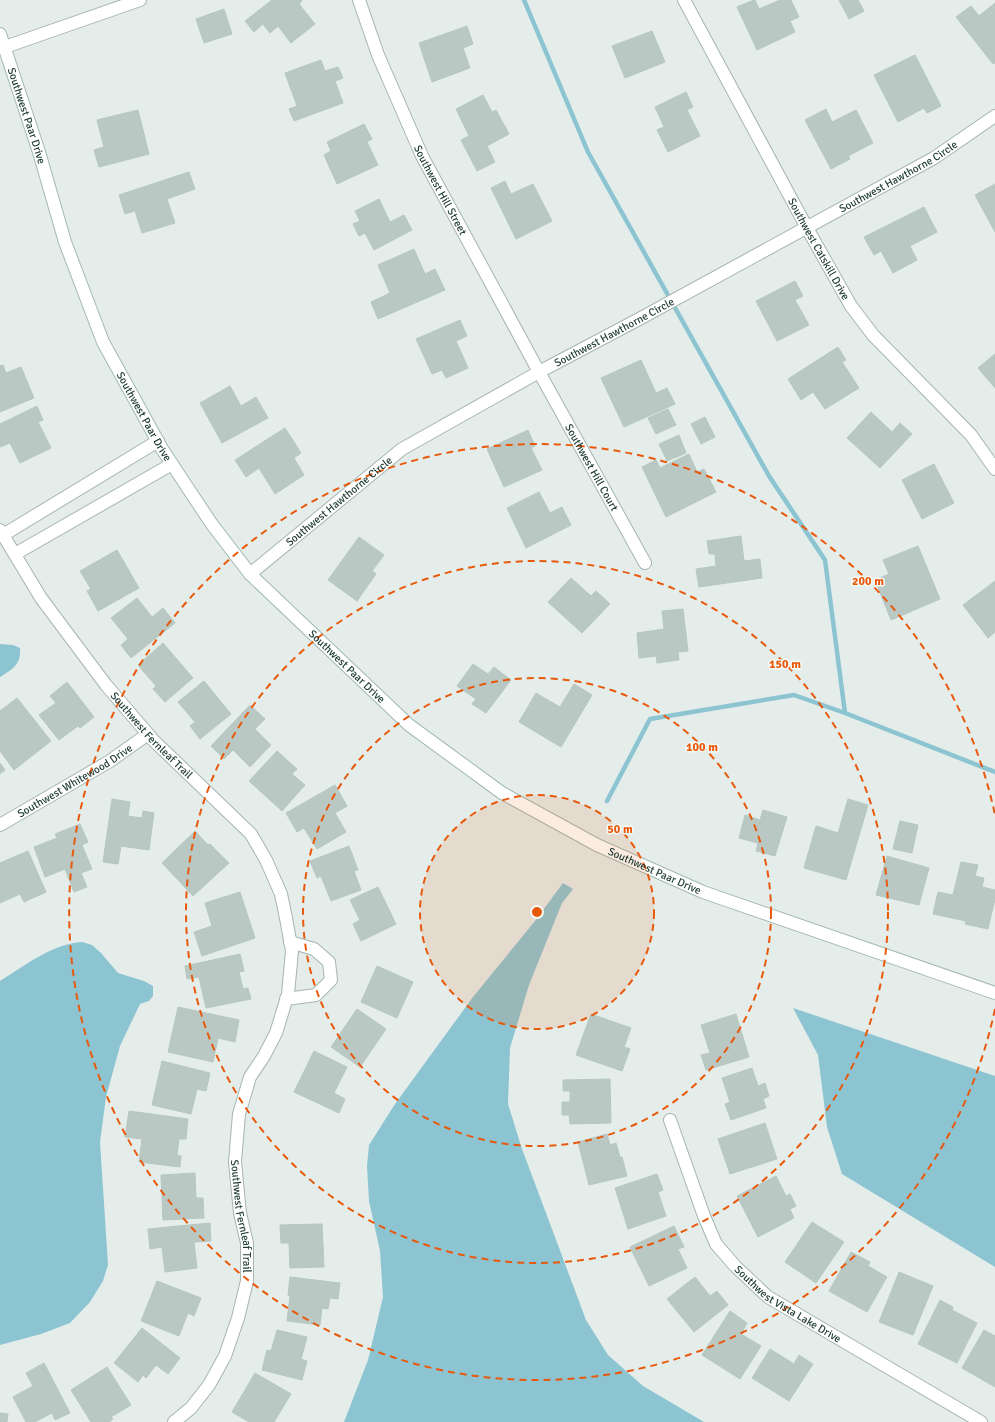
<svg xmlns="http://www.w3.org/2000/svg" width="995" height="1422" font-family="Signika,sans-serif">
  <rect width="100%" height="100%" fill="#e4edea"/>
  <path fill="#8dc4d2" d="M0,644L13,645L20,648C21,665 13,669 0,677Z
    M563,883L573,889L562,903L529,985L510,1048L508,1104L522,1149L586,1320L608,1355L643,1386L704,1422H344L368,1360L383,1297L380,1251L369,1201L367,1166L369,1145L395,1104L473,997L535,921Z
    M82,942L92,945L101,953L118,973L144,981L153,986V996L149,1001L140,1004L120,1046L106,1097L100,1142L108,1265L103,1281L90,1302L70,1323L41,1334L0,1345V981C25,966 51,944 82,942Z
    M793,1008L995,1076V1267L842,1174L827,1127L818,1055Z"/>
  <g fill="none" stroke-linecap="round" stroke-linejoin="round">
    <path stroke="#8dc4d2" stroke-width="4.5" d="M524,0L588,152L769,476L825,560L845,713
      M607,801L650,719L794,695L845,713L995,772"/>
  </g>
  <path fill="#b9c8c3" stroke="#b6c7c1" d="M272,0H301L302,1L299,4L315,24L291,43L278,26L270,33L263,24L254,32L245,21Z
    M754,0H755L759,9L780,0H791L799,17L790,21L795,32L757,50L737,7Z
    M839,0H858L864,11L849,19Z
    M995,3V63L993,64L956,17L971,6L979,16Z
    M224,9L232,34L204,43L196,19Z
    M467,26L473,44L463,48L470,68L432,82L419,43Z
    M652,31L665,62L625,78L612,46Z
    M915,55L941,106L927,113L924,108L898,122L874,75Z
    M321,60L325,71L338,67L343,78L335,81L343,103L294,121L289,109L297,106L285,73Z
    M686,92L693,107L687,110L700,136L668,152L657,130L664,127L655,107Z
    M483,95L492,112L496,110L509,134L487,146L495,162L477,171L461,140L469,136L456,109Z
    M826,109L832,122L856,110L873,143L848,156L850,159L831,169L805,120Z
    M138,110L149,154L99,167L94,150L104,147L97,120Z
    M364,124L372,139L367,142L378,165L337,184L324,155L331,151L327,142Z
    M189,172L195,189L167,199L175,223L142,233L135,211L125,214L119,195Z
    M505,181L511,194L533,184L552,221L516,239L491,188Z
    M995,184V232L975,195Z
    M379,199L390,222L404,215L412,230L374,250L365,233L359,236L353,224L360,221L355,211Z
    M924,207L937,232L910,246L917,260L893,273L881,251L874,255L864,237Z
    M414,249L425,274L435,269L445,290L378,319L371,302L390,293L378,265Z
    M795,281L803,296L795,300L809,325L777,341L756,301Z
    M460,320L467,336L456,341L468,368L446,378L442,370L432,374L416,339Z
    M838,347L846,360L842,362L859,388L825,409L813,392L801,400L788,379Z
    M995,354V388L978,368Z
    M641,360L656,393L667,388L675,404L624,427L601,378Z
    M3,365L6,373L21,367L34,398L0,412V366Z
    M230,386L241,406L256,397L268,418L222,443L200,403Z
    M37,406L43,420L38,422L51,448L20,463L10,443L0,447V424Z
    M668,409L676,425L656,434L648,418Z
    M871,412L892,432L900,423L912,434L880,468L847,438Z
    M705,417L715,437L701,444L691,424Z
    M285,428L301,453L294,458L304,475L275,494L259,468L246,477L235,460Z
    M528,430L535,446L531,448L542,470L504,487L487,449Z
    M679,435L686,453L667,461L659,444Z
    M689,454L697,472L704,469L716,492L666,517L642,467L656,460L660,468Z
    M934,464L954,503L922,519L902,480Z
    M539,492L550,513L562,507L571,525L526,548L507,508Z
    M741,536L744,561L760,559L762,578L699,587L696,569L716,566L715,554H709L707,541Z
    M359,537L384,555L372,571L376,574L357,601L328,580Z
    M918,546L940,599L891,620L875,580L889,574L883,560Z
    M117,550L139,588L98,611L87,591L91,589L80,571Z
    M571,578L591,596L596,591L610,604L582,633L548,602Z
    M995,581V632L988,638L963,605Z
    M137,598L152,617L163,608L175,623L131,658L121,645L128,639L111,618Z
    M683,609L688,651L678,652L679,660L657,663L656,656L639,658L637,633L664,629L662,611Z
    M163,643L193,678L165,702L153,689L156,686L138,665Z
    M473,664L488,674L494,667L511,680L486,713L472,704L476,699L457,686Z
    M204,681L231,714L200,739L190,726L195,722L178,702Z
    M67,682L94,717L80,728L78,726L59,740L39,715L56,703L50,696Z
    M574,684L592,695L561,747L519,722L536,693L560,707Z
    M17,698L51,741L14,770L0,751V711Z
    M250,705L265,719L255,729L271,745L250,767L233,750L224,759L211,746Z
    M277,751L297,769L292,774L305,785L282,811L249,781Z
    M0,763L5,770L0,774Z
    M335,785L347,806L335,813L346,832L317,849L304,828L297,832L286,813Z
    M112,799L130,802L128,816L142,818L143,811L154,813L149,850L121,846L118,864L103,862Z
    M848,799L868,805L846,880L804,868L816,826L838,833Z
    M763,810L787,817L775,856L756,851L758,843L739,838L745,815L760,820Z
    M900,821L918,825L912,853L893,849Z
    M80,824L88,842L82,845L92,869L81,873L87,887L74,892L65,869L45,877L34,847L57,838L55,834Z
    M195,831L208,845L210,844L229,863L193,896L162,863Z
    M349,846L358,870L354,871L361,890L331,901L321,876L317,878L310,861Z
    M28,851L46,892L24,902L20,894L0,903V863Z
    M887,856L929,868L919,905L876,895Z
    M961,862L978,865L975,876L984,878L982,887L995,890V899L988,929L965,924L966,921L933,914L938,892L953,895Z
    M378,887L396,924L361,941L353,924L360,920L350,900Z
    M240,892L255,938L202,956L194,932L212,926L205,903Z
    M240,954L244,971L239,972L243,989L248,988L251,999L206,1008L199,977L187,979L185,966Z
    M377,966L413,982L397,1018L361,1002Z
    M178,1007L239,1020L235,1042L218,1038L213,1062L168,1052Z
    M357,1009L386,1029L360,1067L331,1047Z
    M591,1014L631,1028L624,1047L630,1049L622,1071L576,1055Z
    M736,1014L749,1057L706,1070L701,1055L710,1053L701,1025Z
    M314,1051L347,1067L334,1093L345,1099L339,1113L294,1092Z
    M162,1061L210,1073L206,1091L197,1089L191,1114L152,1105Z
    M752,1068L758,1086L765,1083L769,1096L763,1099L766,1108L731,1120L725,1104L730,1102L722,1078Z
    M610,1079L611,1123L570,1124L569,1115H562V1102H570V1091H563V1080Z
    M129,1111L188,1119L186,1139H179L177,1155L181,1156L180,1167L139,1162L142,1139L125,1137Z
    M765,1123L777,1159L730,1174L718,1139Z
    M607,1134L610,1145L616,1143L620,1157H622L627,1176L589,1185L578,1142Z
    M195,1173L196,1198H203L204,1218L163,1220L161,1175Z
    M657,1174L663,1190L658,1192L666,1216L628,1229L615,1188Z
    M776,1176L786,1196L790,1194L796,1206L790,1209L794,1218L758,1237L737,1196Z
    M812,1222L844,1242L816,1283L785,1262Z
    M210,1223L211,1241L194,1242L197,1268L165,1272L162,1247L150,1249L148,1229Z
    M322,1224L324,1267L290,1268L289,1243H281L280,1225Z
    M674,1226L684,1247L678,1249L687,1268L649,1286L630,1247Z
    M851,1252L870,1262L868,1266L887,1277L867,1312L829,1291Z
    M899,1272L933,1286L913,1335L879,1322Z
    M290,1277L340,1283L338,1299L330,1298L328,1309L322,1308L320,1325L287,1321L290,1296L288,1295Z
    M695,1277L710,1296L717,1291L728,1305L694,1332L667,1299Z
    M157,1281L201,1298L194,1316L188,1313L179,1336L141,1321Z
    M940,1300L953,1307L952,1310L977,1323L957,1363L918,1344Z
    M730,1311L747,1323L741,1334L761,1346L740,1379L702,1355Z
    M142,1328L180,1358L168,1374L156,1365L146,1378L143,1375L138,1382L114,1363Z
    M277,1330L307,1337L301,1359L307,1361L302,1380L262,1370L267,1350L271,1351Z
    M984,1330L995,1336V1387L962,1368Z
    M770,1349L794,1364L799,1355L813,1364L789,1401L752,1378Z
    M44,1363L70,1413L55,1420L52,1413L35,1422H26L13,1397L33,1386L26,1373Z
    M107,1367L131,1405L111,1417L113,1419L109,1422H91L71,1390Z
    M255,1373L291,1394L274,1422H249L232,1412Z
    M0,1413L8,1414L7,1422H0Z"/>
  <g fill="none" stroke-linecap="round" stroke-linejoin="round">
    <g stroke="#a6b5b1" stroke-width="14">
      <g id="street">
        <path id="s1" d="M359,0L378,55L422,156L539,372L645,563"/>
        <path id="s2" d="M684,0L807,228L851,306L873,335L971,435L995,469"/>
        <path d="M5,47L140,0"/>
        <path id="s3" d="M0,530L41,598L106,685L153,740L251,834L266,860L281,894L286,918L292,951L288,994L276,1033L264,1056L250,1077L239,1114L235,1162L240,1213L247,1243V1281L238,1318L225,1356L209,1385L191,1408L174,1422"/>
        <path d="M3,535L158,441"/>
        <path d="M15,554L172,464"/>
        <path id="s4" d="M250,574L402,449L539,372L641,318L934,158L995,116"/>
        <path id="s5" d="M0,825L110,761L148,734"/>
        <path d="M286,999L316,995L331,980L329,962L314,949L290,942"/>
        <path id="s6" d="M670,1120L704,1216L716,1244L735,1266L768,1297L981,1422"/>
      </g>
    </g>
    <g stroke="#a2b9b2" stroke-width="14">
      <g id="secondary">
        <path id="s7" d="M0,34L39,152L65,242L103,342L162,449L211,523L250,574L409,725L502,793L597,845L703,892L995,993"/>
      </g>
    </g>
    <use href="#street" stroke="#fff" stroke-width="12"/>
    <use href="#secondary" stroke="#fff" stroke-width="12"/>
  </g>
  <circle cx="537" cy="912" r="117" fill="#e8590c" fill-opacity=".12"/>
  <g fill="none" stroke="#e8590c" stroke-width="2" stroke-dasharray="7 5">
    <circle cx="537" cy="912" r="117"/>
    <circle cx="537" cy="912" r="234"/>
    <circle cx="537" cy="912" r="351"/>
    <path d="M995 1009A468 468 0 1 1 995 815"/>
  </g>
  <g text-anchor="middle" stroke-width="3" stroke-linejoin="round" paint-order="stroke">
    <g font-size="11" fill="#233f39" stroke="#f5faf7">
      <text dy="4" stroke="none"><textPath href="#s7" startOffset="86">Southwest Paar Drive</textPath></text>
      <text dy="4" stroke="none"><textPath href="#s4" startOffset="763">Southwest Hawthorne Circle</textPath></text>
      <text dy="4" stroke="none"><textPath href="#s1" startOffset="207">Southwest Hill Street</textPath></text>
      <text dy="4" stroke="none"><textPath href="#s2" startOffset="283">Southwest Catskill Drive</textPath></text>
      <text dy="4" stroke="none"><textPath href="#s4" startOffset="439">Southwest Hawthorne Circle</textPath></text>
      <text dy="4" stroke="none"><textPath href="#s7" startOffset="410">Southwest Paar Drive</textPath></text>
      <text dy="4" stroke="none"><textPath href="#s1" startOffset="523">Southwest Hill Court</textPath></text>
      <text dy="4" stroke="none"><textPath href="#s4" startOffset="115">Southwest Hawthorne Circle</textPath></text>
      <text dy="4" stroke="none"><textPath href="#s7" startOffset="734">Southwest Paar Drive</textPath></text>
      <text dy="4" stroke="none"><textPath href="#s3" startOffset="256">Southwest Fernleaf Trail</textPath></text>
      <text dy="4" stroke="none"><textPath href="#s5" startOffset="87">Southwest Whitewood Drive</textPath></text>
      <text dy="4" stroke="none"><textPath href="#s7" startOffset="1106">Southwest Paar Drive</textPath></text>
      <text dy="4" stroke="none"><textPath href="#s3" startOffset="798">Southwest Fernleaf Trail</textPath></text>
      <text dy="4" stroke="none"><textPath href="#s6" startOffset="227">Southwest Vista Lake Drive</textPath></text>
    </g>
  </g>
  <circle cx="537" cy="912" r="6" fill="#e8590c" stroke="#f5faf7" stroke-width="2"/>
  <g font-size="12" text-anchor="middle" font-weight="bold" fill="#e8590c" stroke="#f5faf7" stroke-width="3" stroke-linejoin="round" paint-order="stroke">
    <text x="868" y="585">200 m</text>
    <text x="785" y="668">150 m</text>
    <text x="702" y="751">100 m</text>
    <text x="620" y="833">50 m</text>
  </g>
</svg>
